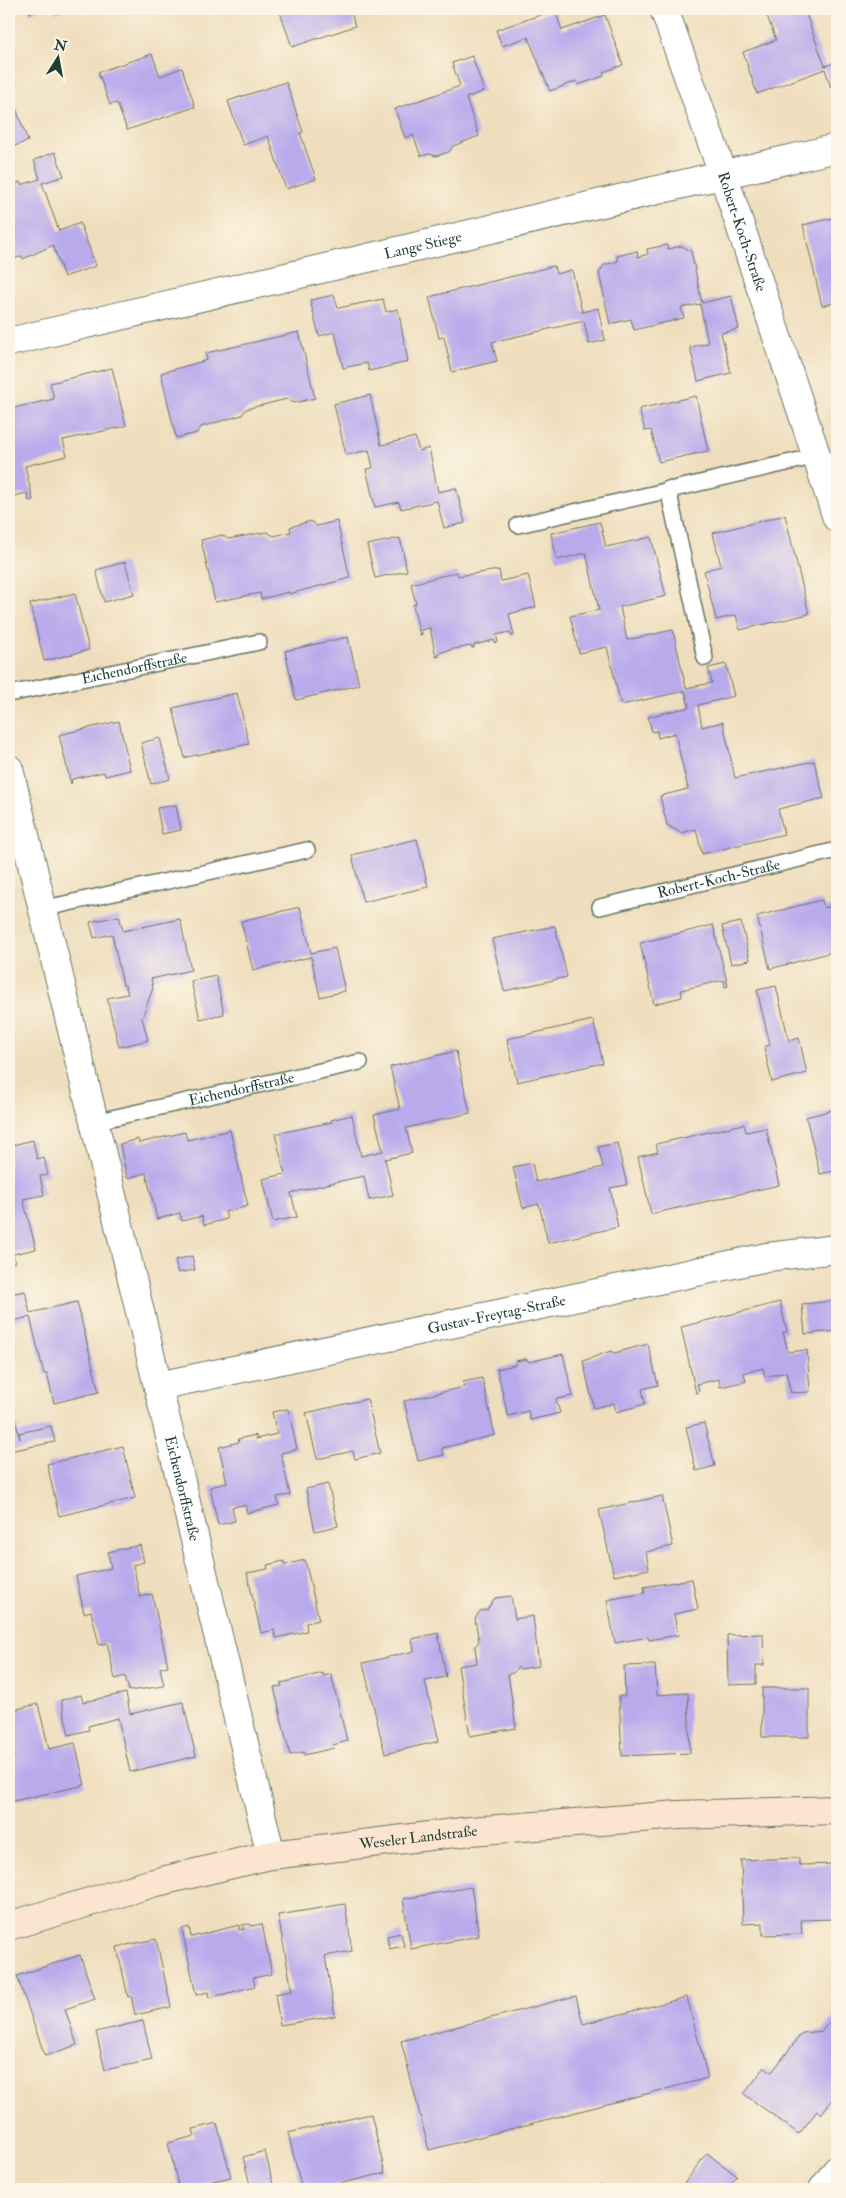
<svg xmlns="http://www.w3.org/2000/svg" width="846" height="2198" font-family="'IM FELL Double Pica',serif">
  <rect width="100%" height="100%" fill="#fcf5e5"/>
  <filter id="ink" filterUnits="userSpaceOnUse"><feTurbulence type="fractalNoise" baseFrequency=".02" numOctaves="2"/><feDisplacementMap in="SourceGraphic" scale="10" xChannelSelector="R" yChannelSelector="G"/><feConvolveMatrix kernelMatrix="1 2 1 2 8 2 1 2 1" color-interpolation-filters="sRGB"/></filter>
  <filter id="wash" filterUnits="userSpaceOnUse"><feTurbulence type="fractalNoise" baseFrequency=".0096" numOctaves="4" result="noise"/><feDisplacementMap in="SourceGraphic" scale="20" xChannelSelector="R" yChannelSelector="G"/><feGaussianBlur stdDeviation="1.12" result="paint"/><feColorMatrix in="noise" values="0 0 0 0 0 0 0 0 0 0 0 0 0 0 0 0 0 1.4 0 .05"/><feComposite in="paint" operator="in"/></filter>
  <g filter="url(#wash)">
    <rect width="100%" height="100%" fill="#efdebd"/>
    <g id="blocks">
      <path fill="#b9aaec" d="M29,9H41L30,13Z
        M55,9H67L56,13Z
        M104,9H116L105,13Z
        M279,9H350L355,26L292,47Z
        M778,9H804L825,66L837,62V86L831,88L825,69L757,94L743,52L776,40L766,13Z
        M555,10L562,30L605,15L623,65L603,72L604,76L578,85L577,81L550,91L528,37L502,46L496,30Z
        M152,54L160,76L182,68L195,107L127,130L117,103L110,105L98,72Z
        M472,56L484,91L466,98L479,136L453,146L449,152L436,156L430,154L421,156L413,135L405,138L395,109L460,86L452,63Z
        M286,82L303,132L300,133L316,179L286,189L268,136L243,145L228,101Z
        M9,89L28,141L9,148Z
        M55,152L64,176L42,183L59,231L80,223L96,266L64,277L53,245L23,259L22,256L9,261V186L20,182L21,185L40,179L34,160Z
        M837,217V302L822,306L803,225Z
        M667,245L668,249L682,246L691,251L702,303L731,296L739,329L721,333L731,373L698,381L690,347L708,343L700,304L681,308L684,318L634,330L631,319L610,324L599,273L604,265L618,261L617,256L637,251L638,257L648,254L647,249Z
        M554,266L556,274L572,270L582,312L598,308L605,340L589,344L584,321L492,342L497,361L452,372L444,337L439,338L429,297Z
        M334,295L338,308L383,299L386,312L398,309L408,362L369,371L367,363L343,368L335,332L319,336L310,300Z
        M299,332L315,398L294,403L287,399L246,409L242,415L201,427L197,433L176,438L161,373L207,360L206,353Z
        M112,368L126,426L63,440L67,456L25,466L33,500L29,501L27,493L9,497V409L54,399L50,383Z
        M370,395L381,445L415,437L419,451L429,448L438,492L456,488L465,523L444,528L437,501L401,509L399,502L375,507L366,469L373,468L369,450L346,455L334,404Z
        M696,396L708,451L659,462L651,430L645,431L639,409Z
        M785,515L809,614L740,630L736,615L716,620L704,571L721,566L713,533Z
        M311,521L317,526L337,521L350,578L289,594V592L261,599L260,593L215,602L201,540L222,535L228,539L267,532L274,536L291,532L290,527Z
        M600,522L606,547L651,537L666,596L620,607L627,640L673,630L686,688L712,683L708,668L726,664L734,696L698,705L702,727L723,722L735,778L814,761L824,798L778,809L784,834L702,854L696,829L681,833L667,825L660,796L688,789L675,733L658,738L657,731L652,732L648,717L689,707L685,691L621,705L607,647L579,653L570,616L599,610L586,553L557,560L551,533Z
        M400,538L407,571L375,578L367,545Z
        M125,562L134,594L104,602L96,570Z
        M499,570L501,581L528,575L536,607L509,614L514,635L511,636L510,632L496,635L498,642L495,643L494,640L474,645V648H472L471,646L454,649L438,653L439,656L436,657L430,628L421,630L422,634L420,635L413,605L416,604L411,584L457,572L458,576Z
        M75,593L89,650L44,661L30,604Z
        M348,637L359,685L296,700L285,651Z
        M237,693L249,744L187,757L185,759L173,708Z
        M119,721L130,770L105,776L104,772L72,779L71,784L59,735Z
        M160,738L170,779L151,784L141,743Z
        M176,805L181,830L162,834L157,808Z
        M417,839L428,887L363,902L352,855Z
        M822,900L824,908L837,905V962L832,952L770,969L757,916Z
        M300,907L311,953L335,948L345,991L320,997L311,957L253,970L241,921Z
        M119,916L123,931L180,919L191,970L151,979L153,988L142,1018L148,1040L119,1047L107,998L128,994L125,985H123L112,934L94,938L90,922Z
        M741,922L750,960L731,964L722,926Z
        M713,925L728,986L725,987L724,980L681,990L682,997L654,1004L640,943Z
        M555,926L567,977L504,991L492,939Z
        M216,976L224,1014L200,1019L191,981Z
        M776,986L789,1041L799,1038L807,1073L772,1082L764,1047L770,1045L757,990Z
        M593,1020L603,1063L517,1082L507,1039Z
        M456,1051L470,1113L406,1128L412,1153L385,1159L393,1195L369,1200L364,1176L327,1184L291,1193L297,1217L273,1222L263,1179L285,1174L275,1134L332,1122L331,1120L352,1115L361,1156L383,1151L374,1115L400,1109L390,1067Z
        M9,1083L12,1094L9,1095Z
        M837,1109V1170L820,1174L806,1117Z
        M744,1124L746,1132L766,1128L779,1185L651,1214L638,1157L658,1152L656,1144Z
        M230,1130L248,1206L225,1212L227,1219L204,1225L202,1216L182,1221L180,1213L157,1219L146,1173L127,1178L120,1144L138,1139L139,1143L185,1132L187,1140Z
        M33,1140L37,1159L44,1157L48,1175L40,1176L44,1195L23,1199L36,1249L13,1254L15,1262L9,1264V1146Z
        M617,1143L627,1185L610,1188L618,1227L548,1243L539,1204L523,1208L513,1167L532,1163L536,1182L569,1175L603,1167L598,1147Z
        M192,1256L195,1270L178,1273L175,1260Z
        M25,1291L30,1313L77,1302L99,1392L54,1403L47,1374H44L30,1317L9,1322V1294Z
        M834,1301L835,1307L837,1306V1331L805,1334L802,1304Z
        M780,1302L787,1332H783L788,1352L807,1350L810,1392L791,1393L786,1372L765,1377L763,1368L744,1373L746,1381L743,1382L720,1387L719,1379L697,1384L699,1392L696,1393L681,1327Z
        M648,1344L658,1385L642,1389L645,1404L616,1412L614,1403L594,1408L583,1361L611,1351L614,1353Z
        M563,1354L573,1396L556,1399L560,1413L530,1420L528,1411L508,1416L497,1369L515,1365L516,1361L526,1359L529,1362Z
        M482,1378L495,1435L442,1448L444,1455L418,1461L404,1401L464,1387L463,1382Z
        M367,1399L380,1453L355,1459L353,1451L317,1459L306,1413Z
        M288,1409L297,1449L281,1453L290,1495L277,1497L279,1505L247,1513L245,1505L232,1507L235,1521L218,1525L210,1487L227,1483L219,1447L239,1442L238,1439L256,1435V1439L277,1434L272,1412Z
        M14,1415L20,1439L19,1433L51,1426L55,1442L9,1451V1416Z
        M704,1423L715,1466L696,1471L686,1427Z
        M123,1446L135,1498L59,1516L47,1464Z
        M328,1484L338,1526L315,1531L306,1489Z
        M662,1496L673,1546L646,1552L649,1569L614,1576L599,1510Z
        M140,1545L144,1562L133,1565L140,1597L152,1594L168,1666L160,1668L164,1686L129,1691L125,1676L115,1679L107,1643L99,1645L91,1611L84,1613L76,1576L111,1568L108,1552Z
        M305,1560L319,1620L306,1623L307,1631L276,1638L274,1630L261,1633L247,1573L268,1569L267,1565L284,1561V1565Z
        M692,1579L698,1609L674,1614L678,1635L649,1640L648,1637L615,1643L607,1600L645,1593L644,1587Z
        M511,1596L515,1619L533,1616L539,1666L520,1669L518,1667L513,1673L508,1674L516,1728L470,1736L458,1666L477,1663L475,1647L479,1641L475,1619L480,1611L487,1610L495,1598Z
        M438,1633L446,1677L425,1681L439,1741L385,1754L363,1663L414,1651L412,1639Z
        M763,1634L764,1665H756V1684L728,1685L727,1635Z
        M655,1665L657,1695L688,1693L690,1753L622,1756L619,1696H625L624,1666Z
        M323,1673L324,1676L331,1674L347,1741L333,1745L334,1748L304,1755V1752L290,1755L274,1687L282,1686L281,1683Z
        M762,1688H809V1737H762Z
        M126,1693L130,1714L183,1702L196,1756L130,1772L118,1718L88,1726L89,1730L69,1735L61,1700L81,1695L83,1702Z
        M38,1704L49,1749L75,1743L85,1785L9,1802V1758L14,1756L9,1735V1711Z
        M799,1858V1865L837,1864V1919L801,1920L802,1934L763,1935V1923L743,1924L741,1860Z
        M471,1887L479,1936L411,1949L403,1899Z
        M345,1904L352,1951L325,1956L335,2016L280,2025L275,1994L292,1991L278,1915Z
        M250,1924L251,1926L262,1924L272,1974L253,1978L255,1986L209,1998L208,1992L196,1995L182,1929L189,1927L191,1937L239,1925V1930L244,1929L242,1925Z
        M401,1933L404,1946L389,1949L387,1936Z
        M156,1939L171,2007L135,2015L131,1996L128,1997L117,1947Z
        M80,1955L95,1999L65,2009L77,2045L45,2056L17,1976Z
        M576,1996L583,2024L687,1997L708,2078L429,2150L401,2041Z
        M837,2012V2093L821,2114L817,2111L799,2134L744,2094L765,2067L772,2072L802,2033L822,2031Z
        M143,2021L152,2060L105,2070L96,2032Z
        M371,2114L385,2173L317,2189H302L288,2133Z
        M217,2123L231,2177L179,2189L168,2143L195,2136L193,2129Z
        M265,2151L274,2189H251L243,2157Z
        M707,2153L737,2176L731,2184L737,2189H680Z
        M601,2184L607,2189H597Z"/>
    </g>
  </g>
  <g filter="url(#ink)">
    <use href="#blocks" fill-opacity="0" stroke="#687564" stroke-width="1"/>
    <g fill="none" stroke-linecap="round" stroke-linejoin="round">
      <g stroke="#687564" stroke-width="18">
        <g id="lane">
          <path d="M668,489L705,658"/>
          <path d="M518,525L817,456"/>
          <path id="s1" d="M9,694L259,642"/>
          <path id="s2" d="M600,907L837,850"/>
          <path d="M42,909L307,850"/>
          <path id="s3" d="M94,1122L360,1062"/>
        </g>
      </g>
      <g stroke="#687564" stroke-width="30">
        <g id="street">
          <path id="s4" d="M664,9L723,174L837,518"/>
          <path id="s5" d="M9,342L837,148"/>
          <path id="s6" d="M9,769L271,1855"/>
          <path id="s7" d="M158,1386L767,1257L837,1249"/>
          <path d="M823,2189L837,2170"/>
        </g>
      </g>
      <g stroke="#687564" stroke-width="30">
        <g id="secondary">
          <path id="s8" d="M9,1926L153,1883L271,1855L471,1831L679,1815L837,1810"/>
        </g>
      </g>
      <use href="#lane" stroke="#fff" stroke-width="15"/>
      <use href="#street" stroke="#fff" stroke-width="28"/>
      <use href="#secondary" stroke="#fce5d0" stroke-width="28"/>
    </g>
  </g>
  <g text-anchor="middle" stroke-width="5" stroke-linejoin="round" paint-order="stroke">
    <g font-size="15" fill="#1f3d34" stroke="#fcf5e5">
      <text dy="5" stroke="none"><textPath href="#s4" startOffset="236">Robert-Koch-Straße</textPath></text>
      <text dy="5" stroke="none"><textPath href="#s5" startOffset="425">Lange Stiege</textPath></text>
      <text dy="5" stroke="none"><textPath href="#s1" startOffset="128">Eichendorffstraße</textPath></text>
      <text dy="5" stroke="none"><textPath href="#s2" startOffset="122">Robert-Koch-Straße</textPath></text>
      <text dy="5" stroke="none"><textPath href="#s3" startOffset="151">Eichendorffstraße</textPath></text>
      <text dy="5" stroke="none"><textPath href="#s7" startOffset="346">Gustav-Freytag-Straße</textPath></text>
      <text dy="5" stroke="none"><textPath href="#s6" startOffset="740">Eichendorffstraße</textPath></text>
      <text dy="5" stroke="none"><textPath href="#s8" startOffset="420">Weseler Landstraße</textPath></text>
    </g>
  </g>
  <rect width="846" height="2198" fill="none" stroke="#fcf5e5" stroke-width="30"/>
  <g transform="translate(58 58) rotate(11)" stroke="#fcf5e5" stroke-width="4" paint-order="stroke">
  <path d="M0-4L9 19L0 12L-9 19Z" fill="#1f3d34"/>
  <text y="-8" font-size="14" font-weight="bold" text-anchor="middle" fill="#1f3d34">N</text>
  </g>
</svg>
